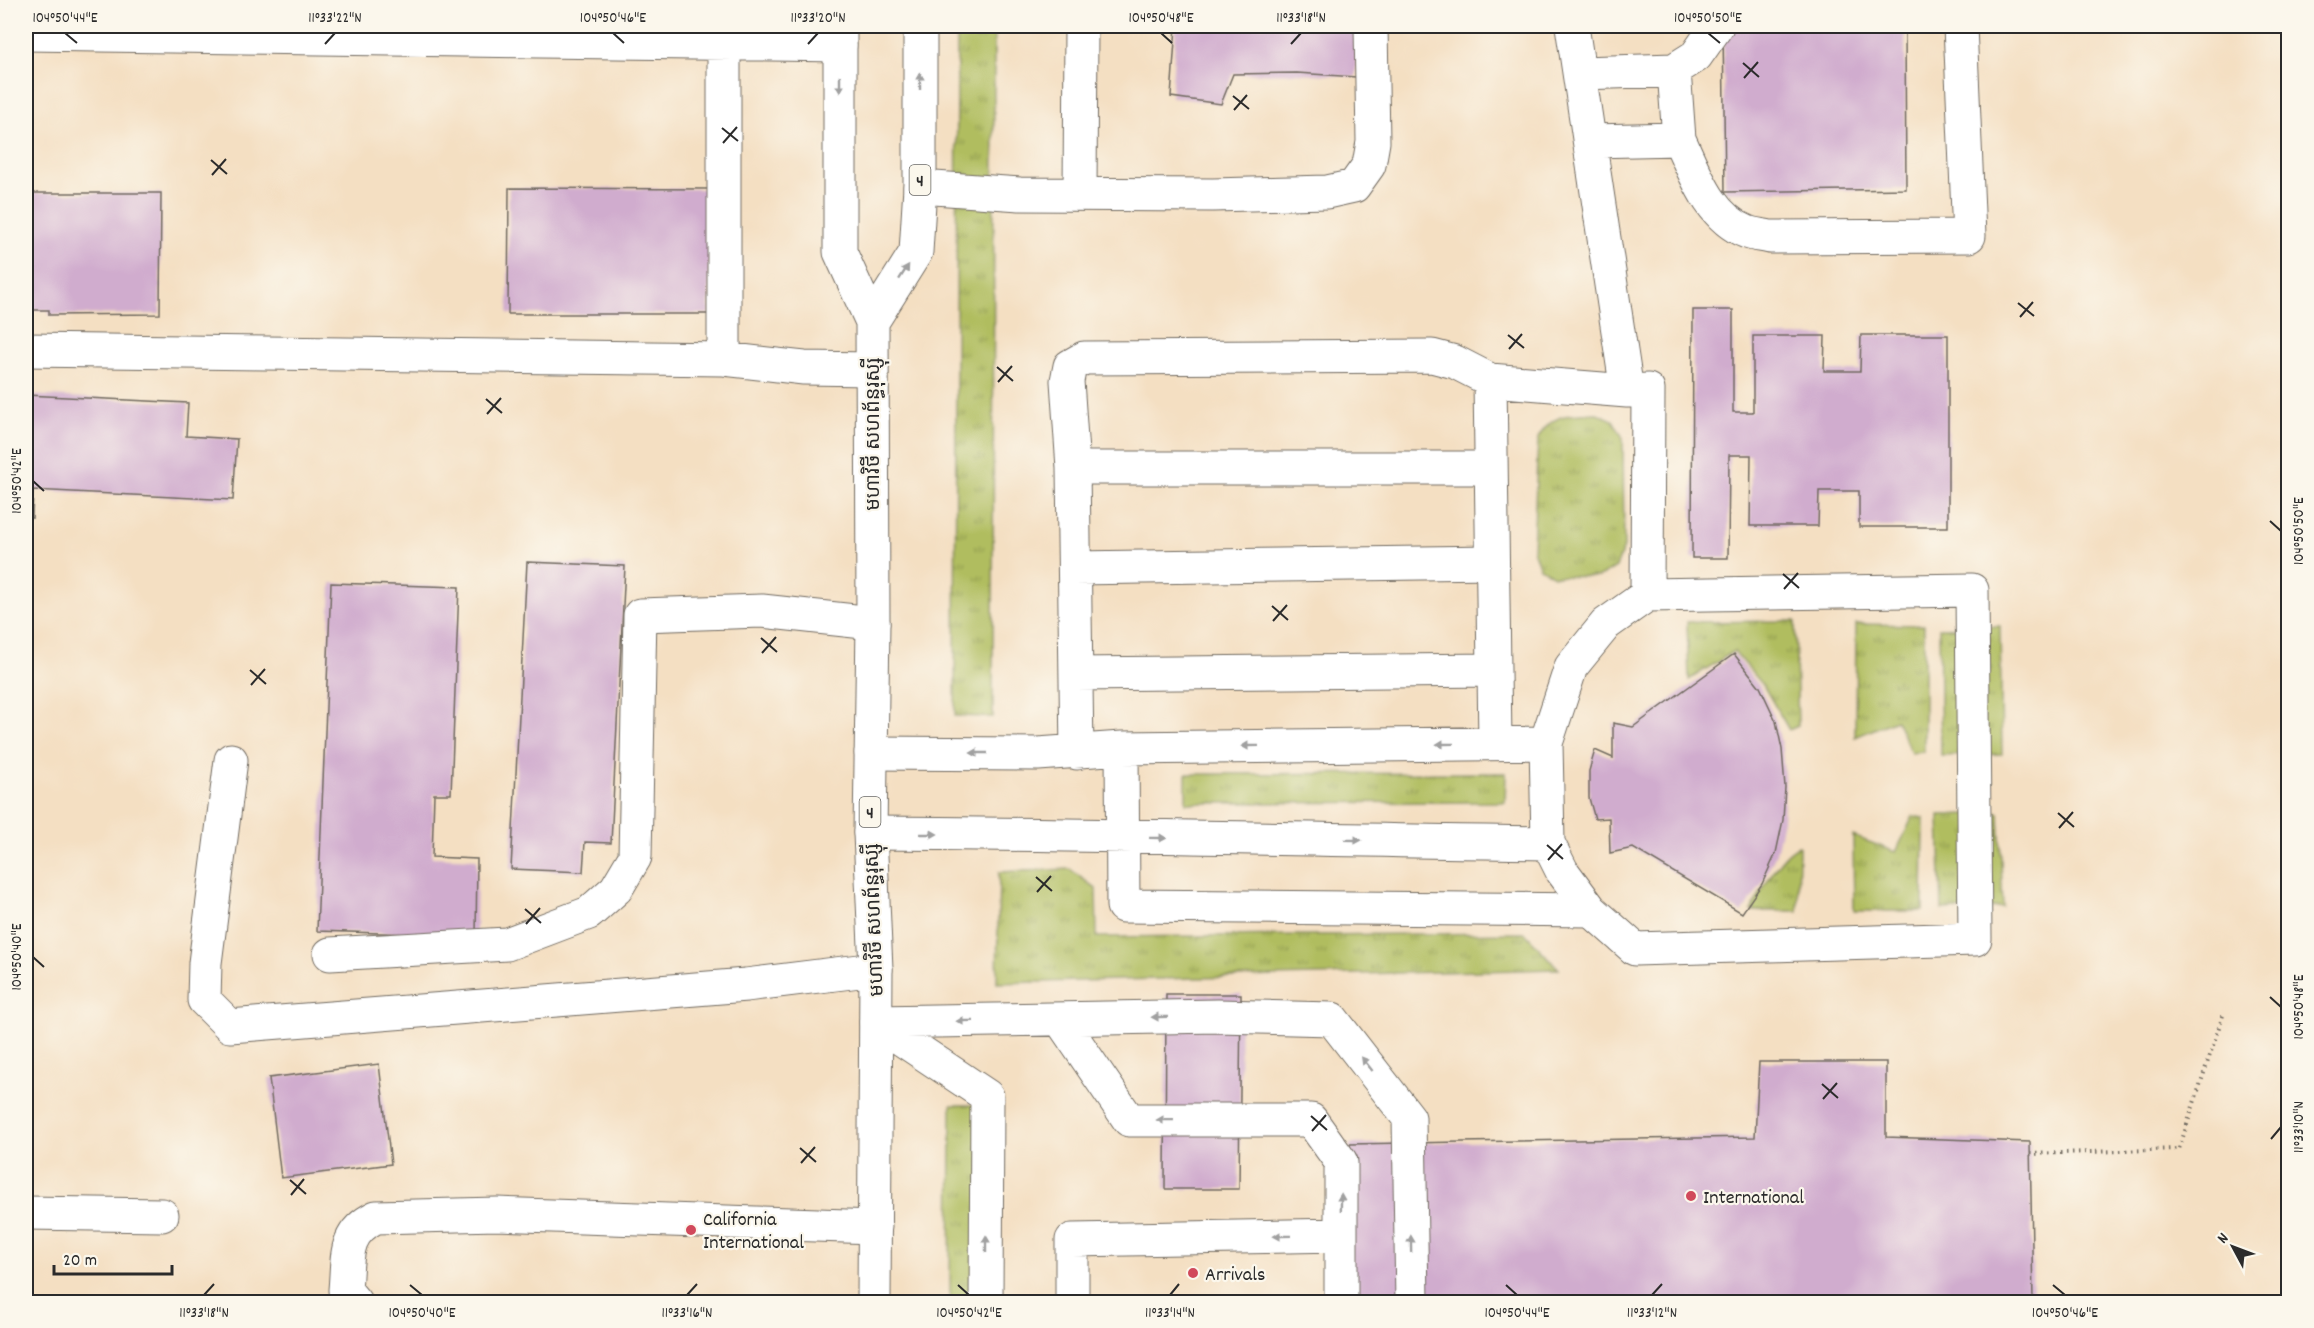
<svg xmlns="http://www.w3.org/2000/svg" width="2314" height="1328" font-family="Dekko,'Noto Sans Khmer',sans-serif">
  <defs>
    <pattern id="grass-tufts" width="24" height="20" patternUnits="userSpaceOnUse" patternTransform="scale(1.5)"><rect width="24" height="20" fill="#b0bd5f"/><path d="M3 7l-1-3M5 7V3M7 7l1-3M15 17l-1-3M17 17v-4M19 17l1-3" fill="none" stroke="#8f9a4f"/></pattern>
  </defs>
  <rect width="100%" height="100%" fill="#fbf7ec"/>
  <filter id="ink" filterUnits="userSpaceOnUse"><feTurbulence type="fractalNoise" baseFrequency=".0167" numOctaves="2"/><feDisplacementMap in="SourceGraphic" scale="12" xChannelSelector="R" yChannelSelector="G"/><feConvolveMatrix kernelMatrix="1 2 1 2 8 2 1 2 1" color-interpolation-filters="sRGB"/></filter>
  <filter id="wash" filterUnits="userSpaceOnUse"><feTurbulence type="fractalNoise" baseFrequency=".008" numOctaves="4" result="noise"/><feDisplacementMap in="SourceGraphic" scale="24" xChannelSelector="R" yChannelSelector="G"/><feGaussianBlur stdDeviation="1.35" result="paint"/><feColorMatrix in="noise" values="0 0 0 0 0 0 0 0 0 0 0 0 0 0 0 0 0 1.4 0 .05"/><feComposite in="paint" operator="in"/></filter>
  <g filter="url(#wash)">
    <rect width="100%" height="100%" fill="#f4dfc2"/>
    <path fill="url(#grass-tufts)" stroke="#6e7445" stroke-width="1.5" d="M957,26H994L993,717L955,716Z
      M1597,413L1613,420L1623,438L1624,547L1616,567L1599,577L1554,576L1540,568L1533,550L1538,438C1553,412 1570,415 1597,413Z
      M1795,621L1798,726L1789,730L1763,685L1734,651L1689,680L1687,622Z
      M1856,624L1924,625V752L1911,753L1896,720L1855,737Z
      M2000,626L2002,754L1941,756L1939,628Z
      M1506,773L1505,802L1186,803V774Z
      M1999,813L2003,907L1942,910L1939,815Z
      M1913,816L1924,818L1923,911H1854L1853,836L1896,852Z
      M1799,846L1798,911H1751C1761,892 1780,853 1799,846Z
      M1070,869L1096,889L1097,937L1525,933L1559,969L997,983L999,872Z
      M951,1105H984V1302H950Z"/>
    <g id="blocks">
      <path fill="#d0acce" d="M1176,26H1356V77L1297,73L1233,74L1221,104L1171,97Z
        M1723,26H1905L1906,189L1725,192Z
        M509,188L710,189L709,314H508Z
        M26,193H161L160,314L49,315V310H26Z
        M1693,310H1733V412H1753V336H1825L1824,371H1860L1861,335H1948V527H1859V491H1819L1818,526H1750L1751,455H1729L1728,558H1692Z
        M26,395L188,403L186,436L237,439L233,500L33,490L32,518L26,517Z
        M527,562L625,566L611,843L585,842L583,872L511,869Z
        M331,583L459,587L451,794H434L432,857L477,859L476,936L317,931Z
        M1734,654L1760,687L1776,721L1782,749L1785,787L1783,820L1776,853L1762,884L1742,913L1633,848L1610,853L1609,818L1595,819L1589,798V771L1595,750L1613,758V723L1633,727Z
        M1166,994H1241L1239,1189H1165Z
        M1759,1062H1886V1137L2030,1142L2033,1302H1351L1350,1144L1755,1137Z
        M379,1064L391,1164L281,1178L269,1078Z"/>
    </g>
  </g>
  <g filter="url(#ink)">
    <use href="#blocks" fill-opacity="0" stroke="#716a60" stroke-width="1.5"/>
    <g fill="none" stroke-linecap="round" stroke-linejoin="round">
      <g stroke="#716a60" stroke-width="35">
        <path id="minor" d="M1572,26L1627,391
          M26,34L840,45
          M1674,70L1679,139
          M1581,73L1674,70L1696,56L1717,26
          M1591,141L1679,139C1695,173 1709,217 1747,232C1754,235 1762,235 1770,237L1969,236L1960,26
          M920,187L1020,194L1213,195L1327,192L1354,186L1369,165L1373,142L1371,26
          M1080,194L1081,26
          M26,350L724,359L804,368L871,369
          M724,359V26
          M1073,468H1491
          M1075,568L1492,562
          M1972,590L1975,939L1635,949L1591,910L1562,871L1548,843L1546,743L1571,667L1606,624L1647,595Z
          M1076,674L1494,670
          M1495,743L1490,380L1627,391L1648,390L1647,595
          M1122,748L1123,906L1591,910
          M871,753L1038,754L1122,748L1546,743
          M1077,753L1073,468L1067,381L1070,366L1084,358L1432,356L1455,362L1490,380
          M231,760L205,963L204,1000L230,1026L746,985L876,969
          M870,833C1096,834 1322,840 1548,843
          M330,954L507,944L589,913L616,889L635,857L640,615L762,611L873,623
          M1060,1019L1129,1120H1311L1341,1162V1302
          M876,1022L1218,1016L1332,1019L1409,1118L1412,1302
          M876,1022L987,1096L986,1302
          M26,1213L162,1215
          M355,1302L345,1290C348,1257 343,1233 376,1217L497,1214L875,1227
          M1072,1302V1240L1340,1235"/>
      </g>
      <g stroke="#716a60" stroke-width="35">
        <path id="highway" d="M840,26V252L872,322L873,623L870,833L876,969L874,1302
          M872,322L916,252L920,187V26"/>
      </g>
      <path stroke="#716a60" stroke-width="4" stroke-dasharray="1.5 4.5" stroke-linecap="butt" d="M2030,1154L2179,1149L2224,1012"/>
      <use href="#minor" stroke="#fff" stroke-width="33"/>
      <use href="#highway" stroke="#fff" stroke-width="33"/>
    </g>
    <defs><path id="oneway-solid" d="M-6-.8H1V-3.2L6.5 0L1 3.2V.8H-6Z" transform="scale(1.5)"/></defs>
    <g fill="#a0a0a0">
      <use href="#oneway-solid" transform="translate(920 81) rotate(-90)"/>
      <use href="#oneway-solid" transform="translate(840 84) rotate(90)"/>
      <use href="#oneway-solid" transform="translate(904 272) rotate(-57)"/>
      <use href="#oneway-solid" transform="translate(1445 744) rotate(179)"/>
      <use href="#oneway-solid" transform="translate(1250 746) rotate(179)"/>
      <use href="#oneway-solid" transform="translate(979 753) rotate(-180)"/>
      <use href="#oneway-solid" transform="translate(929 834)"/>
      <use href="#oneway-solid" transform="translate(1158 838) rotate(1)"/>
      <use href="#oneway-solid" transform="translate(1353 840) rotate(1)"/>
      <use href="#oneway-solid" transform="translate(1160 1017) rotate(179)"/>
      <use href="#oneway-solid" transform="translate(965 1021) rotate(179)"/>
      <use href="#oneway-solid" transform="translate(1367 1064) rotate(-128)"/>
      <use href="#oneway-solid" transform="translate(1165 1120) rotate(180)"/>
      <use href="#oneway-solid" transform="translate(1341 1202) rotate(-89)"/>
      <use href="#oneway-solid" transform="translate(1282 1236) rotate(179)"/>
      <use href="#oneway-solid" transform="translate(986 1244) rotate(-90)"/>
      <use href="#oneway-solid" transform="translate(1411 1244) rotate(-91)"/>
    </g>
  </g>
  <path fill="none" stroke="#2b2b2b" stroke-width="2" d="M65,33L77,43M613,33L624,43M1161,33L1172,43M1708,33L1720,43M325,44L335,33M808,44L818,33M1291,44L1301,33M1743,63L1759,77M1744,78L1758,62M1233,96L1249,109M1234,110L1247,95M722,128L738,141M723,143L737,127M211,160L227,174M212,175L226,159M2018,303L2034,316M2020,317L2033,302M1508,335L1524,348M1509,349L1522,334M997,367L1013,381M998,382L1012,366M486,399L502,413M487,414L501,398M33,481L44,491M2270,521L2281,531M1783,574L1799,588M1784,589L1798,573M1272,606L1288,620M1273,621L1287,605M761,638L777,652M762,653L776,637M250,670L266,684M251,685L265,669M2058,813L2074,827M2059,828L2073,812M1547,845L1563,859M1548,860L1562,844M1036,877L1052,891M1037,892L1051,876M525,909L541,923M526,924L540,908M33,957L44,967M2270,997L2281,1007M1822,1084L1838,1098M1823,1099L1837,1083M1311,1116L1327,1130M1312,1131L1326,1115M2271,1139L2281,1127M800,1148L816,1162M801,1163L815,1147M290,1180L306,1194M291,1195L304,1179M410,1285L422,1295M958,1285L969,1295M1506,1285L1517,1295M2053,1285L2065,1295M204,1295L214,1284M687,1295L697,1284M1170,1295L1179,1284M1652,1295L1662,1284"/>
  <g fill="#d1495b" stroke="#fbf7ec" stroke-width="2">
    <circle cx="1691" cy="1196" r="6"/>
    <circle cx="691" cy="1230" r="6"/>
    <circle cx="1193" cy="1273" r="6"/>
  </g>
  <g text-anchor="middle" stroke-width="4.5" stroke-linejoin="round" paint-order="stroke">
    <g fill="#fbf7ec" stroke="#696865" stroke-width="1.5">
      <rect x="909.5" y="165" width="21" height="30" rx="4.5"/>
      <rect x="859.5" y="797" width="21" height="30" rx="4.5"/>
    </g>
    <g font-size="18" font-weight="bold" fill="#2b2b2b">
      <text x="920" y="186">4</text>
      <text x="870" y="818">4</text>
    </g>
    <g font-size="20" fill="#2b2b2b" stroke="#fbf7ec">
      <text transform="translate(872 434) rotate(-90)" y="7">មហាវិថី សហព័ន្ធរុស្ស៊ី</text>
      <text transform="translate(873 920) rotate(-92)" y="7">មហាវិថី សហព័ន្ធរុស្ស៊ី</text>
    </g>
    <g font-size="20" fill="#2b2b2b" stroke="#fbf7ec" text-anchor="start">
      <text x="1703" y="1203">International</text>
      <text x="703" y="1225">California<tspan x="703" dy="23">International</tspan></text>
      <text x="1205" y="1280">Arrivals</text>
    </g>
  </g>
  <rect width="2314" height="1328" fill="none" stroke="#fbf7ec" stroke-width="66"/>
  <g transform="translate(2233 1247) rotate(311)" stroke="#fbf7ec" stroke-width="4.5" paint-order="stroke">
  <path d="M0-4.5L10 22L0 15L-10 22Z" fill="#2b2b2b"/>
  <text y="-9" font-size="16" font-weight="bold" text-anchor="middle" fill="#2b2b2b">N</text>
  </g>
  <path d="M54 1265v9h118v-9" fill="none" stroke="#2b2b2b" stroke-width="3"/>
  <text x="63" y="1265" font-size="18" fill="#2b2b2b" stroke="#fbf7ec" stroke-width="4.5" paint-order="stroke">20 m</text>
  <rect x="33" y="33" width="2248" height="1262" fill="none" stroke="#2b2b2b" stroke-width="2"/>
  <g font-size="15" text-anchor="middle" fill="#2b2b2b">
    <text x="65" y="22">104°50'44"E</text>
    <text x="335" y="22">11°33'22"N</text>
    <text x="613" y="22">104°50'46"E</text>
    <text x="818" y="22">11°33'20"N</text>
    <text x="1161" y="22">104°50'48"E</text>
    <text x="1301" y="22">11°33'18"N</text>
    <text x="1708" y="22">104°50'50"E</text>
    <text transform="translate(16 481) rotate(-90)" y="5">104°50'42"E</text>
    <text transform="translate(2298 531) rotate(-90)" y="5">104°50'50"E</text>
    <text transform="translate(16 957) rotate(-90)" y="5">104°50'40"E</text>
    <text transform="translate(2298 1007) rotate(-90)" y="5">104°50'48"E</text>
    <text transform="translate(2298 1127) rotate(-90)" y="5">11°33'10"N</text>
    <text x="204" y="1317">11°33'18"N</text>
    <text x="422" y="1317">104°50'40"E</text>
    <text x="687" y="1317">11°33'16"N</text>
    <text x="969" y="1317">104°50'42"E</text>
    <text x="1170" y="1317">11°33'14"N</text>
    <text x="1517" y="1317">104°50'44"E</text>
    <text x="1652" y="1317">11°33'12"N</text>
    <text x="2065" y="1317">104°50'46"E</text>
  </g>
</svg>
